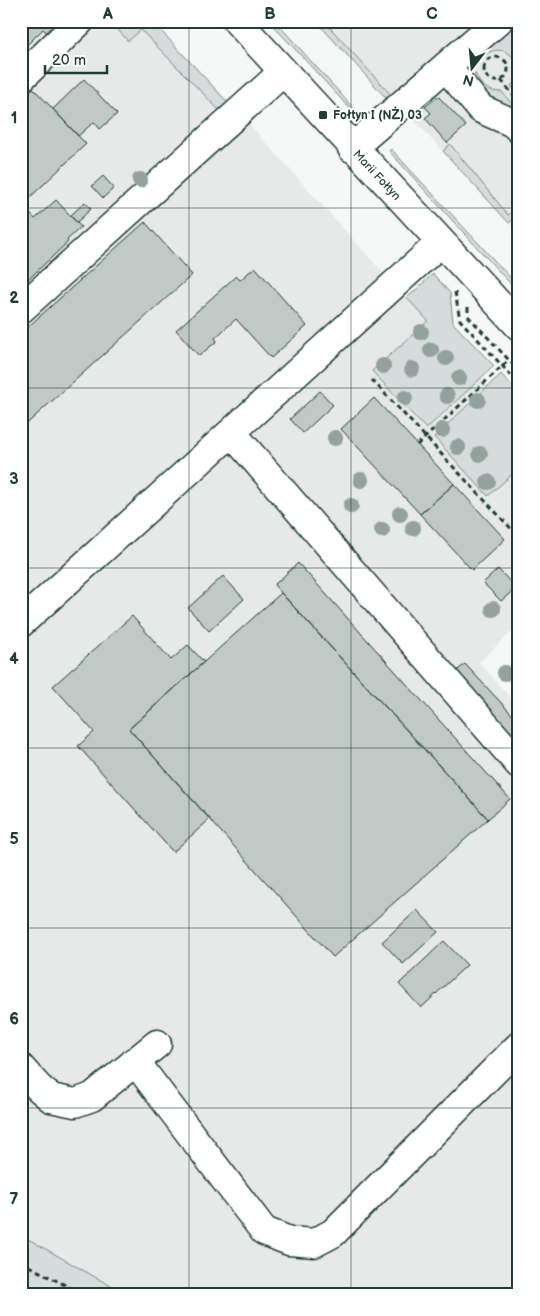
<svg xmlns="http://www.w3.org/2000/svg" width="540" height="1316" font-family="'Balsamiq Sans',sans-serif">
  <rect width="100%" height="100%" fill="#f6f7f7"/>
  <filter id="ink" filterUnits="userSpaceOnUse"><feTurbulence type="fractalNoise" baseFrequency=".02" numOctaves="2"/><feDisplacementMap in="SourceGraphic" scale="10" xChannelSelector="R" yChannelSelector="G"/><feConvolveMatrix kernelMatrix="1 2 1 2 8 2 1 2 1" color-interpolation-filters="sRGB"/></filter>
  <g filter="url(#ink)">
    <path fill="#e6e9e8" d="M21,21H152L238,112L376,265L519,418V625L479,662L519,708V1295H127L21,1235Z
      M324,21H519V234L392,96Z"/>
    <path fill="#d6dcdb" stroke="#7a8c88" d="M110,21H152L231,106L223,114L141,30L128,41Z
      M269,21H275L357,112L354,113Z
      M316,21H324L392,96L387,99Z
      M517,21H519V96L511,86C529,66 506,39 485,55L482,51Z
      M475,73C480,86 488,92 502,92L519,112L490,103L473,78Z
      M450,144L508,215L519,207V213L509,223L443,151Z
      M391,149L519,287L517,291L389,151Z
      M433,274L450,293L453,323L494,366L426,429L372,371L428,321L407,298Z
      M501,374L519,393V468L488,496L434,437Z
      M21,1235L127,1295H21Z"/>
    <path fill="#c0c9c6" stroke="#1f3d34" d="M21,21H60L48,34L43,29L24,48L21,44Z
      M84,79L117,114L100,129L94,122L78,136L53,109Z
      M33,88L86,144L22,205L35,219L56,200L81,227L67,240L68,242L21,286V99Z
      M438,96L466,126L447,143L425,118L431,113L425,107Z
      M103,176L114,188L103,198L92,186Z
      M85,202L91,209L77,222L70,216Z
      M145,222L192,275L21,429V333Z
      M255,267L307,326L271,358L236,319L215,338L217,341L199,356L176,330L236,276L240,280Z
      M320,391L333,405L303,433L290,419Z
      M374,398L454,484L420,514L341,429Z
      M454,484L505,539L472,570L420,514Z
      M298,563L510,799L488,819L274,585Z
      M498,569L516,588L501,601L483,583Z
      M223,576L244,599L209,631L188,608Z
      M281,593L488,819L333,957L129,729Z
      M132,616L171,660L188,645L204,662L129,729L210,819L173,852L78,746L94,732L53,686Z
      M465,664L519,722V743L451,676Z
      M417,910L438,932L403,964L382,942Z
      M444,941L467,965L421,1008L399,984Z"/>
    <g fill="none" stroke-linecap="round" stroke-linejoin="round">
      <g stroke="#1f3d34" stroke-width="31">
        <path id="minor" d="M237,21L519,326
          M446,67L481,109L513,123L519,129
          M21,78L80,21
          M352,148L498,21
          M21,309L283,72
          M232,433L519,764
          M21,623L440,243
          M135,1061L264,1231L289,1241L314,1243L333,1233L519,1046
          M21,1068L39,1088L51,1098L75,1103L92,1097L157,1044"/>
      </g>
      <path stroke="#1f3d34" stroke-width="3" stroke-dasharray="5 4" stroke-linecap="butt" d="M484 69a12 12 0 1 1 24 0a12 12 0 1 1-24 0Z
        M501,80L514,96
        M455,292L460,320L519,384
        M468,307V316L519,371
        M372,380L519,537
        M417,445L509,360
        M21,1262L84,1295"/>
      <use href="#minor" stroke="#fff" stroke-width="28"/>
    </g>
    <g fill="#94a29e">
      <circle cx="140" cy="180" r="8"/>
      <circle cx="421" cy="332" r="8"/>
      <circle cx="431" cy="350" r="8"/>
      <circle cx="446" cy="358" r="8"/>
      <circle cx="383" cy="366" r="8"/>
      <circle cx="412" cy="369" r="8"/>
      <circle cx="459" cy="378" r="8"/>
      <circle cx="447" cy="396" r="8"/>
      <circle cx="405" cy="398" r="8"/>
      <circle cx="478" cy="400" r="8"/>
      <circle cx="442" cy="430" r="8"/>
      <circle cx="335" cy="438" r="8"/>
      <circle cx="458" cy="447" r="8"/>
      <circle cx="480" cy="454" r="8"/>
      <circle cx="361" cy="480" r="8"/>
      <circle cx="488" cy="482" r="8"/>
      <circle cx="351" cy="506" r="8"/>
      <circle cx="400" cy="514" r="8"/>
      <circle cx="413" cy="528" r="8"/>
      <circle cx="382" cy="530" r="8"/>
      <circle cx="493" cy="609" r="8"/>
      <circle cx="505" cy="673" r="8"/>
    </g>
  </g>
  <path fill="none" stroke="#1f3d34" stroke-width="1" stroke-opacity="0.55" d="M189,21V1295M351,21V1295M21,208H519M21,388H519M21,568H519M21,748H519M21,928H519M21,1108H519"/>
  <rect fill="#1f3d34" stroke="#fff" stroke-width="2" x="318" y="110" width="10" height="10" rx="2.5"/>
  <g text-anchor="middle" stroke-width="4" stroke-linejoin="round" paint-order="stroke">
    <g font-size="12" font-weight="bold" fill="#1f3d34" stroke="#fff" text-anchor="start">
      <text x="333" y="119">Fołtyn I (NŻ) 03</text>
    </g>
    <g font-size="12" fill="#1f3d34" stroke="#fff">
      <text transform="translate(377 175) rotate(47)" y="4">Marii Fołtyn</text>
    </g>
  </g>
  <rect width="540" height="1316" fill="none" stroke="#fff" stroke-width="55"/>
  <g transform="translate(472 68) rotate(196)" stroke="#ffffff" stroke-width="4" paint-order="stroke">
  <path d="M0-4L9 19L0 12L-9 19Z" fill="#1f3d34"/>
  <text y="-8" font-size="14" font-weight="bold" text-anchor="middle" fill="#1f3d34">N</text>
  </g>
  <path d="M45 65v8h62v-8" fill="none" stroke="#1f3d34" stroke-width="2.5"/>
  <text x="52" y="65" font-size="15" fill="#1f3d34" stroke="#ffffff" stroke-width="4" paint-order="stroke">20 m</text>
  <rect x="28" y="28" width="484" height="1260" fill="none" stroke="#1f3d34" stroke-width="2"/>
  <g font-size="16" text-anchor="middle" font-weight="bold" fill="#1f3d34">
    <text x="108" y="19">A</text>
    <text x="270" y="19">B</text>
    <text x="432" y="19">C</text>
    <text x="14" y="123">1</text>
    <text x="14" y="303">2</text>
    <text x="14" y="484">3</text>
    <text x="14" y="664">4</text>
    <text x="14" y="844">5</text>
    <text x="14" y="1024">6</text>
    <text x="14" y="1204">7</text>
  </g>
</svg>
